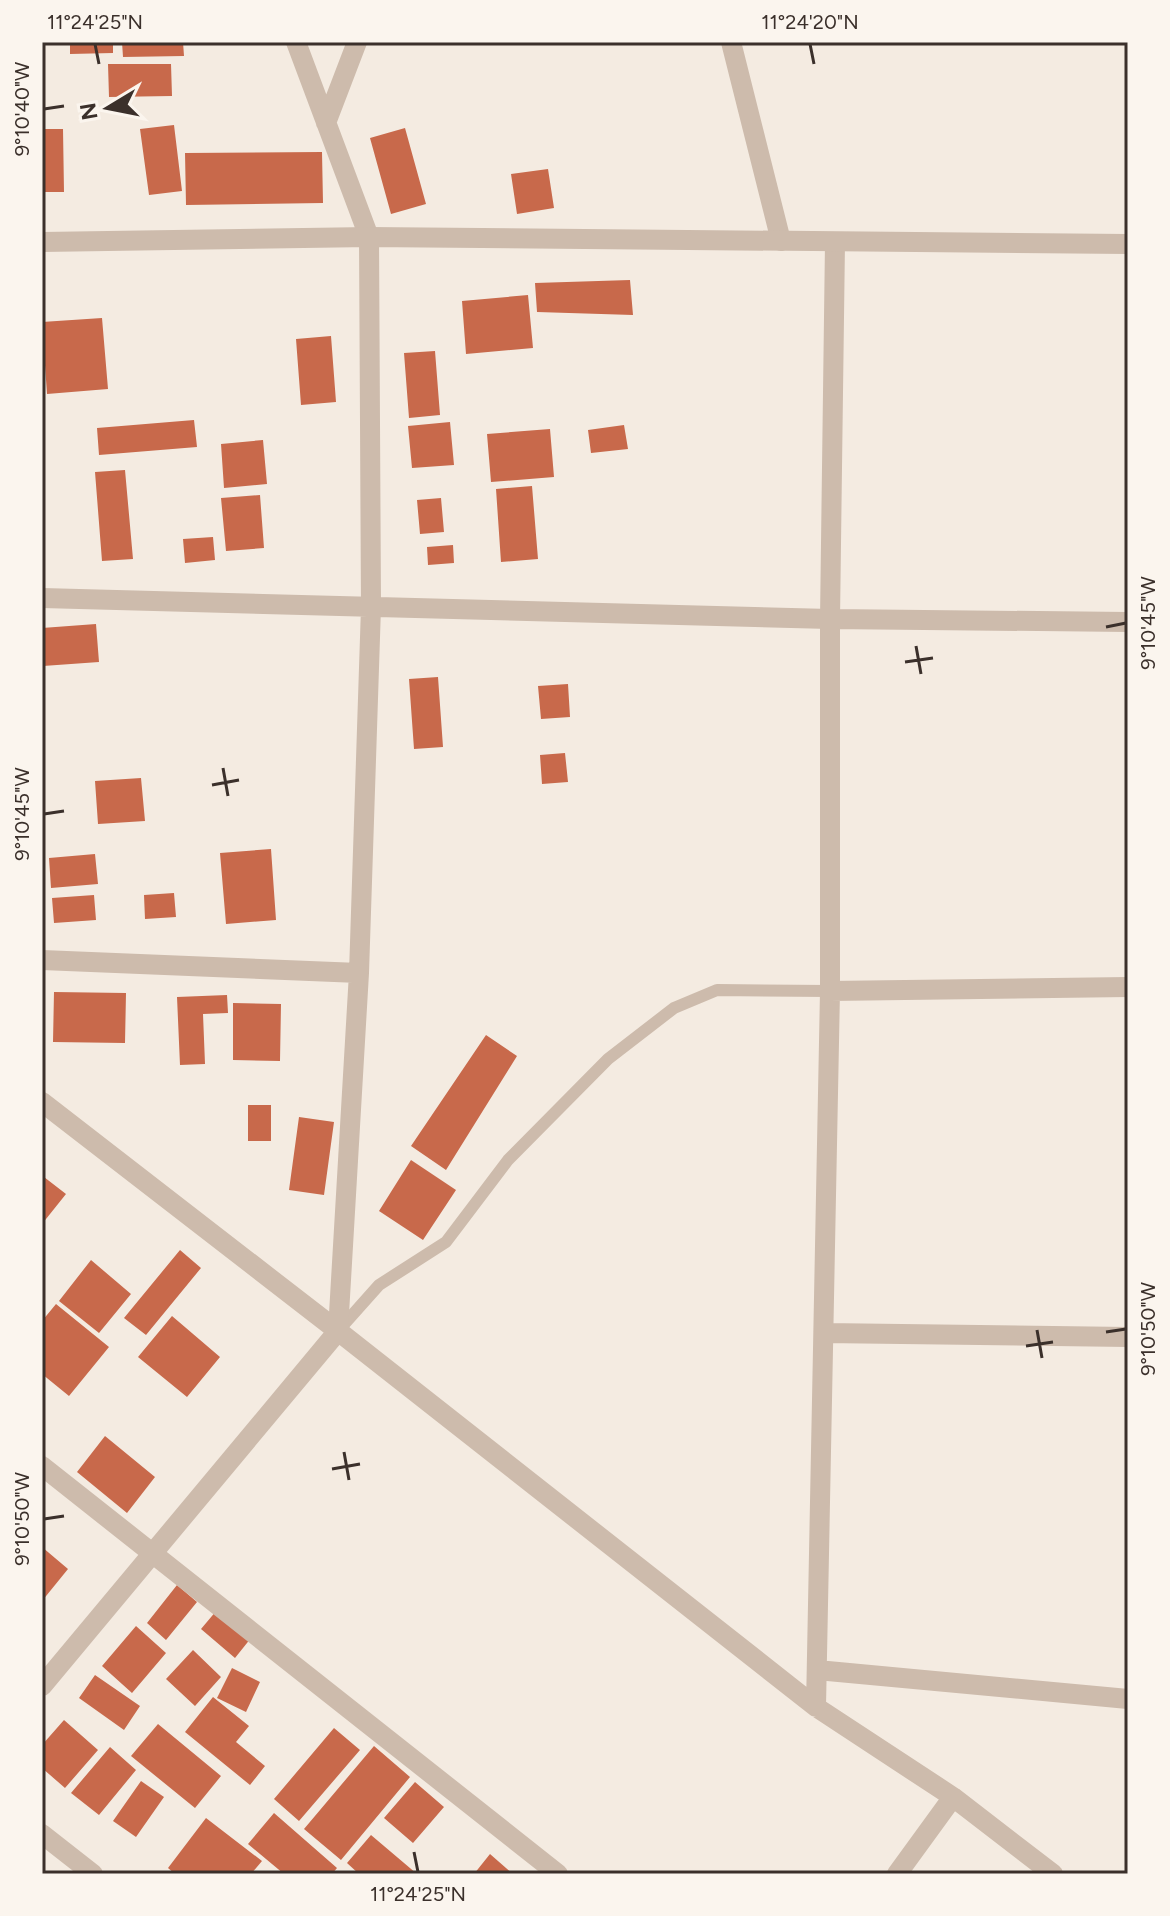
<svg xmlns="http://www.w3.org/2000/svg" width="1170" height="1916" font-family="Figtree,sans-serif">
  <rect width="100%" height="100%" fill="#f4ebe1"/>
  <path fill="#c8694b" d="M70,42H113V53L70,54Z
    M122,42H183L184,56L123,57Z
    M108,64H171L172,96L109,97Z
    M174,125L182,191L149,195L140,129Z
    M405,128L426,204L391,214L370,138Z
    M42,129H63L64,192H42Z
    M322,152L323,203L186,205L185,153Z
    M548,169L554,208L517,214L511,174Z
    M630,280L633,315L537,312L535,283Z
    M528,295L533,348L466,354L462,301Z
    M102,318L108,389L47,394L42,322Z
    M331,336L336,402L301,405L296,339Z
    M435,351L440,415L409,418L404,353Z
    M194,420L197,447L99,455L97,428Z
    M450,422L454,465L412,468L408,426Z
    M624,425L628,449L591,453L588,430Z
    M550,429L554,477L491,482L487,434Z
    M263,440L267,484L224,488L221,444Z
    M125,470L133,559L102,561L95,472Z
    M532,486L538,559L501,562L496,489Z
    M260,495L264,548L226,551L221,498Z
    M441,498L444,532L420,534L417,500Z
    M213,537L215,560L185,563L183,539Z
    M453,545L454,563L428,565L427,547Z
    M96,624L99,662L43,666L42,628Z
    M438,677L443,747L414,749L409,679Z
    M568,684L570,717L541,719L538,686Z
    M565,753L568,782L542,784L540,755Z
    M141,778L145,821L98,824L95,781Z
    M271,849L276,920L226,924L220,853Z
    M95,854L98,884L51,888L49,858Z
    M174,893L176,917L145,919L144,895Z
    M94,895L96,920L54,923L52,898Z
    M54,992L126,993L125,1043L53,1042Z
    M227,995L228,1013L203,1014L205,1064L180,1065L177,997Z
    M233,1003L281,1004L280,1061L233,1060Z
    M486,1035L517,1056L446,1170L411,1146Z
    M248,1105H271V1141H248Z
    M299,1117L334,1122L324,1195L289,1190Z
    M411,1160L456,1190L423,1240L379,1211Z
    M44,1177L66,1194L42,1224V1180Z
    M180,1250L201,1268L146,1335L124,1318Z
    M91,1260L131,1294L99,1333L59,1301Z
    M56,1304L109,1347L69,1396L42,1374V1321Z
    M172,1316L220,1357L187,1397L138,1357Z
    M105,1436L155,1477L127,1513L77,1472Z
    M42,1547L68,1569L42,1601Z
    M177,1585L197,1602L166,1640L147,1623Z
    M217,1610L251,1638L235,1658L201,1629Z
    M136,1626L166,1653L132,1693L102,1666Z
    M193,1650L221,1677L195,1706L166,1679Z
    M232,1668L260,1682L246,1712L217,1698Z
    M95,1675L140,1706L124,1730L79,1698Z
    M213,1697L249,1726L236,1742L265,1766L250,1785L185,1732Z
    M64,1720L98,1750L65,1788L42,1768V1745Z
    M158,1724L221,1776L195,1808L131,1756Z
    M334,1728L360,1750L299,1821L274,1799Z
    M374,1746L410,1777L341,1860L304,1829Z
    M110,1747L136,1770L99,1815L71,1793Z
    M141,1781L164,1797L136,1837L113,1821Z
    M415,1782L444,1807L413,1843L384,1818Z
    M274,1813L337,1868L332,1874H284L248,1844Z
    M206,1818L262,1861L251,1874H175L168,1868Z
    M371,1835L417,1874H359L347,1863Z
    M490,1854L513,1874H474Z"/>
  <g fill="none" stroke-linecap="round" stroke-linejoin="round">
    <path stroke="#cdbbac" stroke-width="12" d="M338,1331L379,1285L446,1242L508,1160L608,1059L674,1008L717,990L830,991"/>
    <path stroke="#cdbbac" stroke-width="20" d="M731,42L781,241
      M326,123L357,42
      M42,598L830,619L1128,622
      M42,960L359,973
      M830,991L1128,987
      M42,1102L338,1331L816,1707L953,1797L1053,1874
      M824,1333L1128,1337
      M42,1466L558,1874
      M817,1670L1128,1699
      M42,1686L338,1331L359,973L371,607L369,237L296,42
      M816,1707L830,991V619L835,242
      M42,1834L93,1874
      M897,1874L953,1797"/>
    <path stroke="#cdbbac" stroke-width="20" d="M42,242L369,237L1128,244"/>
  </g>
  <path fill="none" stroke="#3b302b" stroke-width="3" d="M95,44L99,64M810,44L814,64M44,109L64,106M1106,627L1126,623M916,646L921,674M905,662L933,658M223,768L228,796M212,785L239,780M44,814L64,811M1037,1330L1042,1358M1106,1332L1126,1329M1026,1346L1053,1342M344,1452L349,1480M332,1469L360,1464M44,1519L64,1516M414,1852L418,1872"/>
  <rect width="1170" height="1916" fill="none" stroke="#fbf5ee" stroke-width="88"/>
  <g transform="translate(108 108) rotate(260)" stroke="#fbf5ee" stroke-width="6" paint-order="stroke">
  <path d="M0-6L14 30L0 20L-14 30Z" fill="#3b302b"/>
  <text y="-12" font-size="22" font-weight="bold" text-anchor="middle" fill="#3b302b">N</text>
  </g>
  <rect x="44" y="44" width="1082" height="1828" fill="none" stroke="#3b302b" stroke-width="3"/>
  <g font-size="20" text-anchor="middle" fill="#3b302b">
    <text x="95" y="29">11°24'25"N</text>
    <text x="810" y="29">11°24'20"N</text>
    <text transform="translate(22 109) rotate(-90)" y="7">9°10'40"W</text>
    <text transform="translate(1148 623) rotate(-90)" y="7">9°10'45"W</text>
    <text transform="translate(22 814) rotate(-90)" y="7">9°10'45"W</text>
    <text transform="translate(1148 1329) rotate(-90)" y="7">9°10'50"W</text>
    <text transform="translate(22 1519) rotate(-90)" y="7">9°10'50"W</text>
    <text x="418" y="1901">11°24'25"N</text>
  </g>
</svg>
